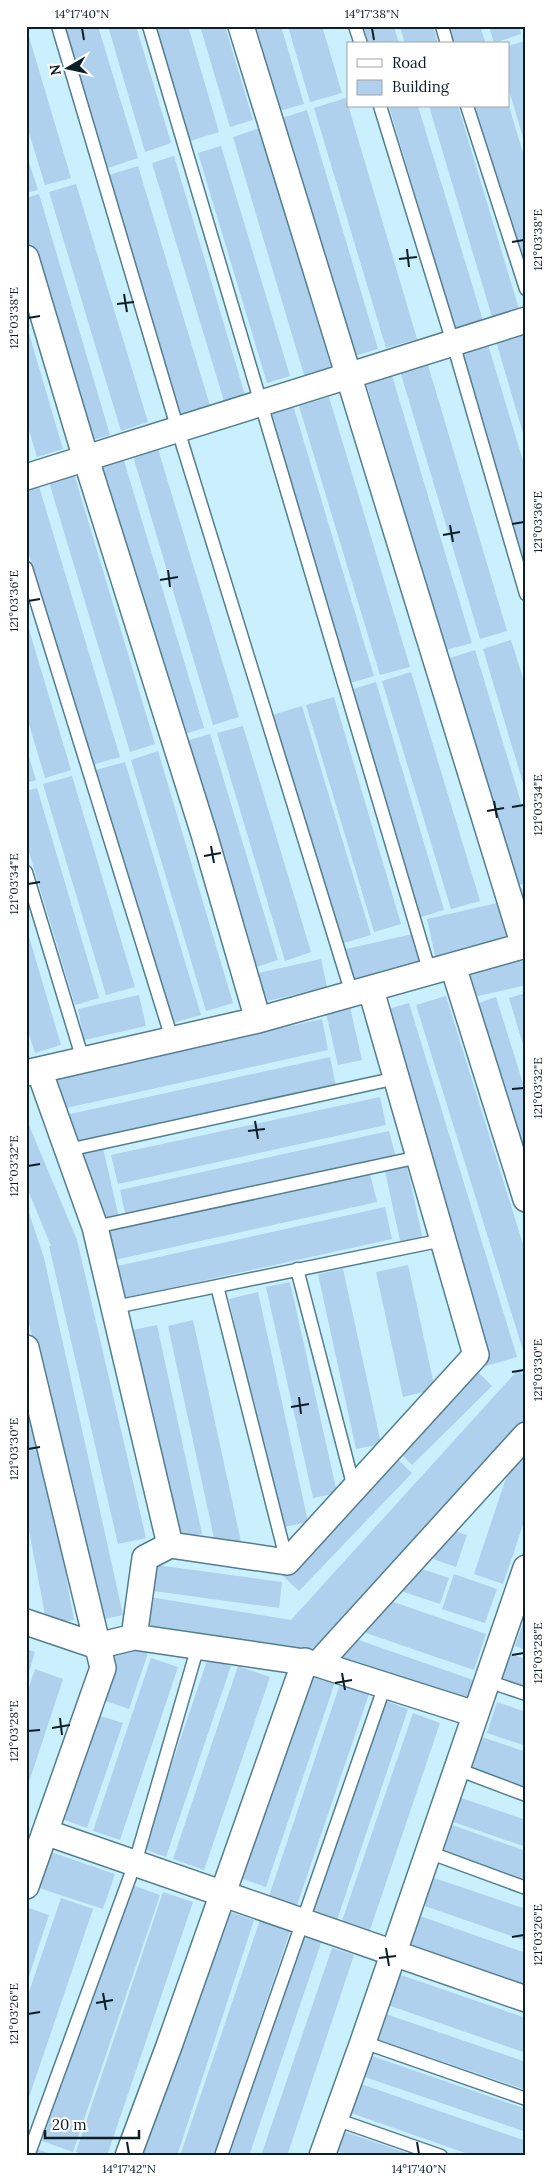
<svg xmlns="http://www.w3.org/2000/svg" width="552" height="2182" font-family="Lora,serif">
  <rect width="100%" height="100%" fill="#caeffd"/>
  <path fill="#afd1ed" d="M65,26H98L138,158L108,168Z
    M108,26H136L171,143L145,152Z
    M156,26H188L219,132L190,141Z
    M200,26H225L253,120L230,127Z
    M246,26H281L304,104L272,113Z
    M288,26H322L342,93L310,102Z
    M361,26H394L399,44H367Z
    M400,26H433L438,44H405Z
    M447,26H480L486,44H452Z
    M489,26H519L521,34L494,43Z
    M27,30L71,178L45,185L26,123Z
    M525,41L526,44L525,144L508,87V46Z
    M346,98L417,339L386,348L314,108Z
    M389,106H418L484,324L456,332Z
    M429,106H458L519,309L492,317Z
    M475,106H509L526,163V276Z
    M307,110L378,349L351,357L279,119Z
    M260,128L331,367L304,375L233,137Z
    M221,146L290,376L267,383L198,153Z
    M26,153L38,190L26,193Z
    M174,156L245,395L224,401L152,163Z
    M138,166L210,406L181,414L109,175Z
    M76,184L148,422L121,431L49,192Z
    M39,194L110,435L85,442L26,246V198Z
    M27,327L63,449L37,457L26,420Z
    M524,333L526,338L525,440L496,341Z
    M487,341L526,471V568L460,349Z
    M425,355L507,631L480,639L398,364Z
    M390,369L472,643L446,650L364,376Z
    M329,397L410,667L380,675L299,406Z
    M293,405L374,676L350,683L269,413Z
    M158,449L239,717L213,725L133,456Z
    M122,454L204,728L179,736L97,462Z
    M74,474L155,744L130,752L49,482Z
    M38,483L120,757L92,765L26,544V486Z
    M27,623L71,770L45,778L26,714Z
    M511,640L526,688L525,790L483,649Z
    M475,650L526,819V883L515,886L447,659Z
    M411,672L480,901L451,909L382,681Z
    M376,682L444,910L418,918L350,690Z
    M334,697L401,924L374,932L306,705Z
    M302,706L371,935L340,944L272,715Z
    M243,726L311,952L285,961L217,733Z
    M210,734L278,960L247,970L179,743Z
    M26,748L36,780L26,783Z
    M158,751L233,1003L206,1011L131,760Z
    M125,762L201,1015L172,1023L96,770Z
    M72,776L135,987L106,995L43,784Z
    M37,788L99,998L75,1005L26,842V791Z
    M526,888V929L514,890Z
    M502,902L511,943L436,960L427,919Z
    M27,930L61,1045L35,1053L26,1025Z
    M413,934L421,970L354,984L346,949Z
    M321,959L327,987L255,1004L249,975Z
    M526,960V985L465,999L459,975Z
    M526,993V1051H525L509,998Z
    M139,995L146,1026L84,1040L78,1009Z
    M446,996L526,1254V1360L416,1005Z
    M496,997L526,1093V1185L470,1006Z
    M409,1003L517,1357L486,1366L378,1012Z
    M350,1007L362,1060L338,1065L326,1013Z
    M322,1019L328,1050L57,1110L50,1079Z
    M330,1057L336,1086L68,1145L61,1116Z
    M380,1097L386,1125L118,1184L111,1155Z
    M26,1118L77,1240L146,1538L118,1544L49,1246H51L26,1185Z
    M389,1131L396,1158L126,1218L120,1190Z
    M103,1148L119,1218L98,1223L82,1152Z
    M407,1166L423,1240L401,1245L385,1171Z
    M370,1174L377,1202L110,1261L104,1232Z
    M27,1207L44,1258L123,1615L95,1621L26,1310Z
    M385,1207L392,1239L120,1299L113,1267Z
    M408,1265L435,1389L403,1397L376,1272Z
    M343,1269L381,1444L356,1449L318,1274Z
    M290,1282L337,1493L313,1498L266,1287Z
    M258,1292L308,1522L279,1528L229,1299Z
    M193,1320L241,1542L216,1547L168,1326Z
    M157,1325L202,1534L174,1540L128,1331Z
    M474,1368L492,1386L412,1465L394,1447Z
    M518,1370L526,1377V1418L306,1658L138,1625L143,1596L291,1620Z
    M33,1395L74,1620L47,1625L26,1515V1396Z
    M516,1448L526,1452V1516L503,1584L474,1574Z
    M393,1455L412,1473L299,1591L281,1574Z
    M443,1527L467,1535L456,1567L433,1559Z
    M150,1564L282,1582L279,1608L146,1590Z
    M410,1565L449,1578L440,1604L401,1591Z
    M454,1574L497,1589L485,1623L442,1609Z
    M379,1597L486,1634L474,1670L366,1633Z
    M526,1615V1650L515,1646Z
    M347,1636L476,1681L467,1708L337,1663Z
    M119,1644L148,1653L129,1709L100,1699Z
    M26,1649L35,1652L27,1678H26Z
    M509,1653L526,1659V1688L501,1679Z
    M151,1658L178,1667L120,1840L93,1831Z
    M208,1658L231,1666L166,1857L143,1849Z
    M238,1666L270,1677L204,1870L173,1859Z
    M35,1669L63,1679L27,1788L26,1696Z
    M307,1670L336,1679L266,1887L237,1877Z
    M340,1684L369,1694L297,1905L269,1896Z
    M384,1700L408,1709L337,1920L313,1912Z
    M497,1702L526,1712V1746L487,1733Z
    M413,1713L440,1723L370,1930L342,1921Z
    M94,1714L123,1723L87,1828L59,1818Z
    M482,1737L526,1752V1787L471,1768Z
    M461,1798L526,1820V1847L453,1822Z
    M452,1825L526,1851V1884L442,1855Z
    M42,1849L115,1874L103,1909L30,1885Z
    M428,1876L526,1909V1941L419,1904Z
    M129,1884L160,1895L73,2152L42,2141Z
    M163,1892L193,1902L107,2156H87L76,2152Z
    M61,1898L93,1909L26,2106V2001Z
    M26,1907L49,1915L27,1982H26Z
    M221,1909L254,1920L177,2156H141Z
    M417,1915L526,1953V1990L406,1949Z
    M260,1920L290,1931L214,2156H180Z
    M301,1936L321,1943L249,2156H227Z
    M332,1948L354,1955L287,2156H261Z
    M395,1973L526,2018V2053L385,2004Z
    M377,2011L526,2062V2090L368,2036Z
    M369,2055L526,2109V2132L362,2076Z
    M358,2083L526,2141V2156H474L348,2112Z
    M339,2130L413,2155V2156H351L332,2149Z
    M36,2149L55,2155V2156H34Z"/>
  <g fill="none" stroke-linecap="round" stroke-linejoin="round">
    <g stroke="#537e8e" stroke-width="15">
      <path id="lane" d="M58,26L178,430L352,994
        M149,26L430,973
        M355,26L361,44
        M442,26L447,44
        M380,106L453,343L526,594
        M467,106L526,289
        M26,568L172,1039
        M26,872L83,1060
        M68,1150L397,1078
        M95,1227L419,1157
        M297,1269L354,1488
        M217,1286L287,1562
        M115,1307L443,1240
        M487,1681L526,1694
        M457,1769L526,1795
        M428,1852L526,1888
        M363,2042L526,2099
        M335,2119L441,2156
        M28,2156L135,1863L198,1646
        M221,2156L385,1685"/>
    </g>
    <g stroke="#537e8e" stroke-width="28">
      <path id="street" d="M241,26L524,946
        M26,258L86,459L204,834L258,1020
        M26,477L526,320
        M453,966L526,1199
        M39,1070L95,1227L170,1545
        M26,1073L258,1020L526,945
        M26,1348L103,1668L26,1886
        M26,1622L97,1646L134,1637L318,1664L526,1435
        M134,1637L145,1558L170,1545L287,1562L476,1355L371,990
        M318,1664L475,1714
        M45,1832L526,1999
        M128,2156L169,2046L305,1661
        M322,2156L363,2042L526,1568"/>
    </g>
    <use href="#lane" stroke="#fff" stroke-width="12"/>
    <use href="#street" stroke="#fff" stroke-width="25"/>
  </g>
  <path fill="none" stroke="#0d1f26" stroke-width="2" d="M82,28L84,40M372,28L374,40M512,242L524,240M407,249L409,267M399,259L417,257M124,294L127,312M117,304L134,302M28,318L40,316M512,524L524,522M450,525L453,542M443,535L460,532M168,570L170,587M160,580L178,577M28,601L40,599M494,801L497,818M512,807L524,805M487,811L504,808M211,846L214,863M204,856L221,853M28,884L40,882M512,1089L524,1088M255,1121L258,1139M248,1131L265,1129M28,1166L40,1164M512,1372L524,1370M299,1397L301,1414M291,1407L309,1404M28,1449L40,1447M512,1655L524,1653M342,1673L345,1690M335,1683L352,1680M60,1718L62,1735M52,1728L70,1725M28,1731L40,1730M512,1937L524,1935M386,1948L389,1966M379,1958L396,1956M103,1993L106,2010M96,2003L113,2000M28,2014L40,2012M127,2142L129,2154M417,2142L419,2154"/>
  <rect width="552" height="2182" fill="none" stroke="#ffffff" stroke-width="55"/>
  <rect x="347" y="42" width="162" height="65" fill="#ffffff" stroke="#9ea5a8"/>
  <rect x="357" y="59" width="25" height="8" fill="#ffffff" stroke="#9ea5a8"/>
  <text x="392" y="68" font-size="15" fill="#0d1f26">Road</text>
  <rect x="357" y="80" width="25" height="15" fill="#afd1ed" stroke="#9ea5a8"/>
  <text x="392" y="92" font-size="15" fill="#0d1f26">Building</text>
  <g transform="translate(68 68) rotate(261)" stroke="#ffffff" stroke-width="4" paint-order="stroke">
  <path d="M0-4L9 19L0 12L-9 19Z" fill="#0d1f26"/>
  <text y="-8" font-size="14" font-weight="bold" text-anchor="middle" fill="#0d1f26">N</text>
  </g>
  <path d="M45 2130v8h94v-8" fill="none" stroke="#0d1f26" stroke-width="2.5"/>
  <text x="52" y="2130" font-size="15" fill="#0d1f26" stroke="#ffffff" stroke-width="4" paint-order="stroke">20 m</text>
  <rect x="28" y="28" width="496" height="2126" fill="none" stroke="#0d1f26" stroke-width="2"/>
  <g font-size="12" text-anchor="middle" fill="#0d1f26">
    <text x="82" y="18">14°17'40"N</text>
    <text x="372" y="18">14°17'38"N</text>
    <text transform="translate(538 240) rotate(-90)" y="4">121°03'38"E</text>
    <text transform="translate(14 318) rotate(-90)" y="4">121°03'38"E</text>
    <text transform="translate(538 522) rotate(-90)" y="4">121°03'36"E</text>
    <text transform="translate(14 601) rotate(-90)" y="4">121°03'36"E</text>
    <text transform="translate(538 805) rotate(-90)" y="4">121°03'34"E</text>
    <text transform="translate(14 884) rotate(-90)" y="4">121°03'34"E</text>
    <text transform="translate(538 1088) rotate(-90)" y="4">121°03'32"E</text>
    <text transform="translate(14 1166) rotate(-90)" y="4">121°03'32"E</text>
    <text transform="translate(538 1370) rotate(-90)" y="4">121°03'30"E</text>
    <text transform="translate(14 1449) rotate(-90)" y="4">121°03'30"E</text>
    <text transform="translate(538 1653) rotate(-90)" y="4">121°03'28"E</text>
    <text transform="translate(14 1731) rotate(-90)" y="4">121°03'28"E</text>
    <text transform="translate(538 1935) rotate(-90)" y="4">121°03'26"E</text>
    <text transform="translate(14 2014) rotate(-90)" y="4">121°03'26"E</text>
    <text x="129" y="2173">14°17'42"N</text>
    <text x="419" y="2173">14°17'40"N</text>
  </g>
</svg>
